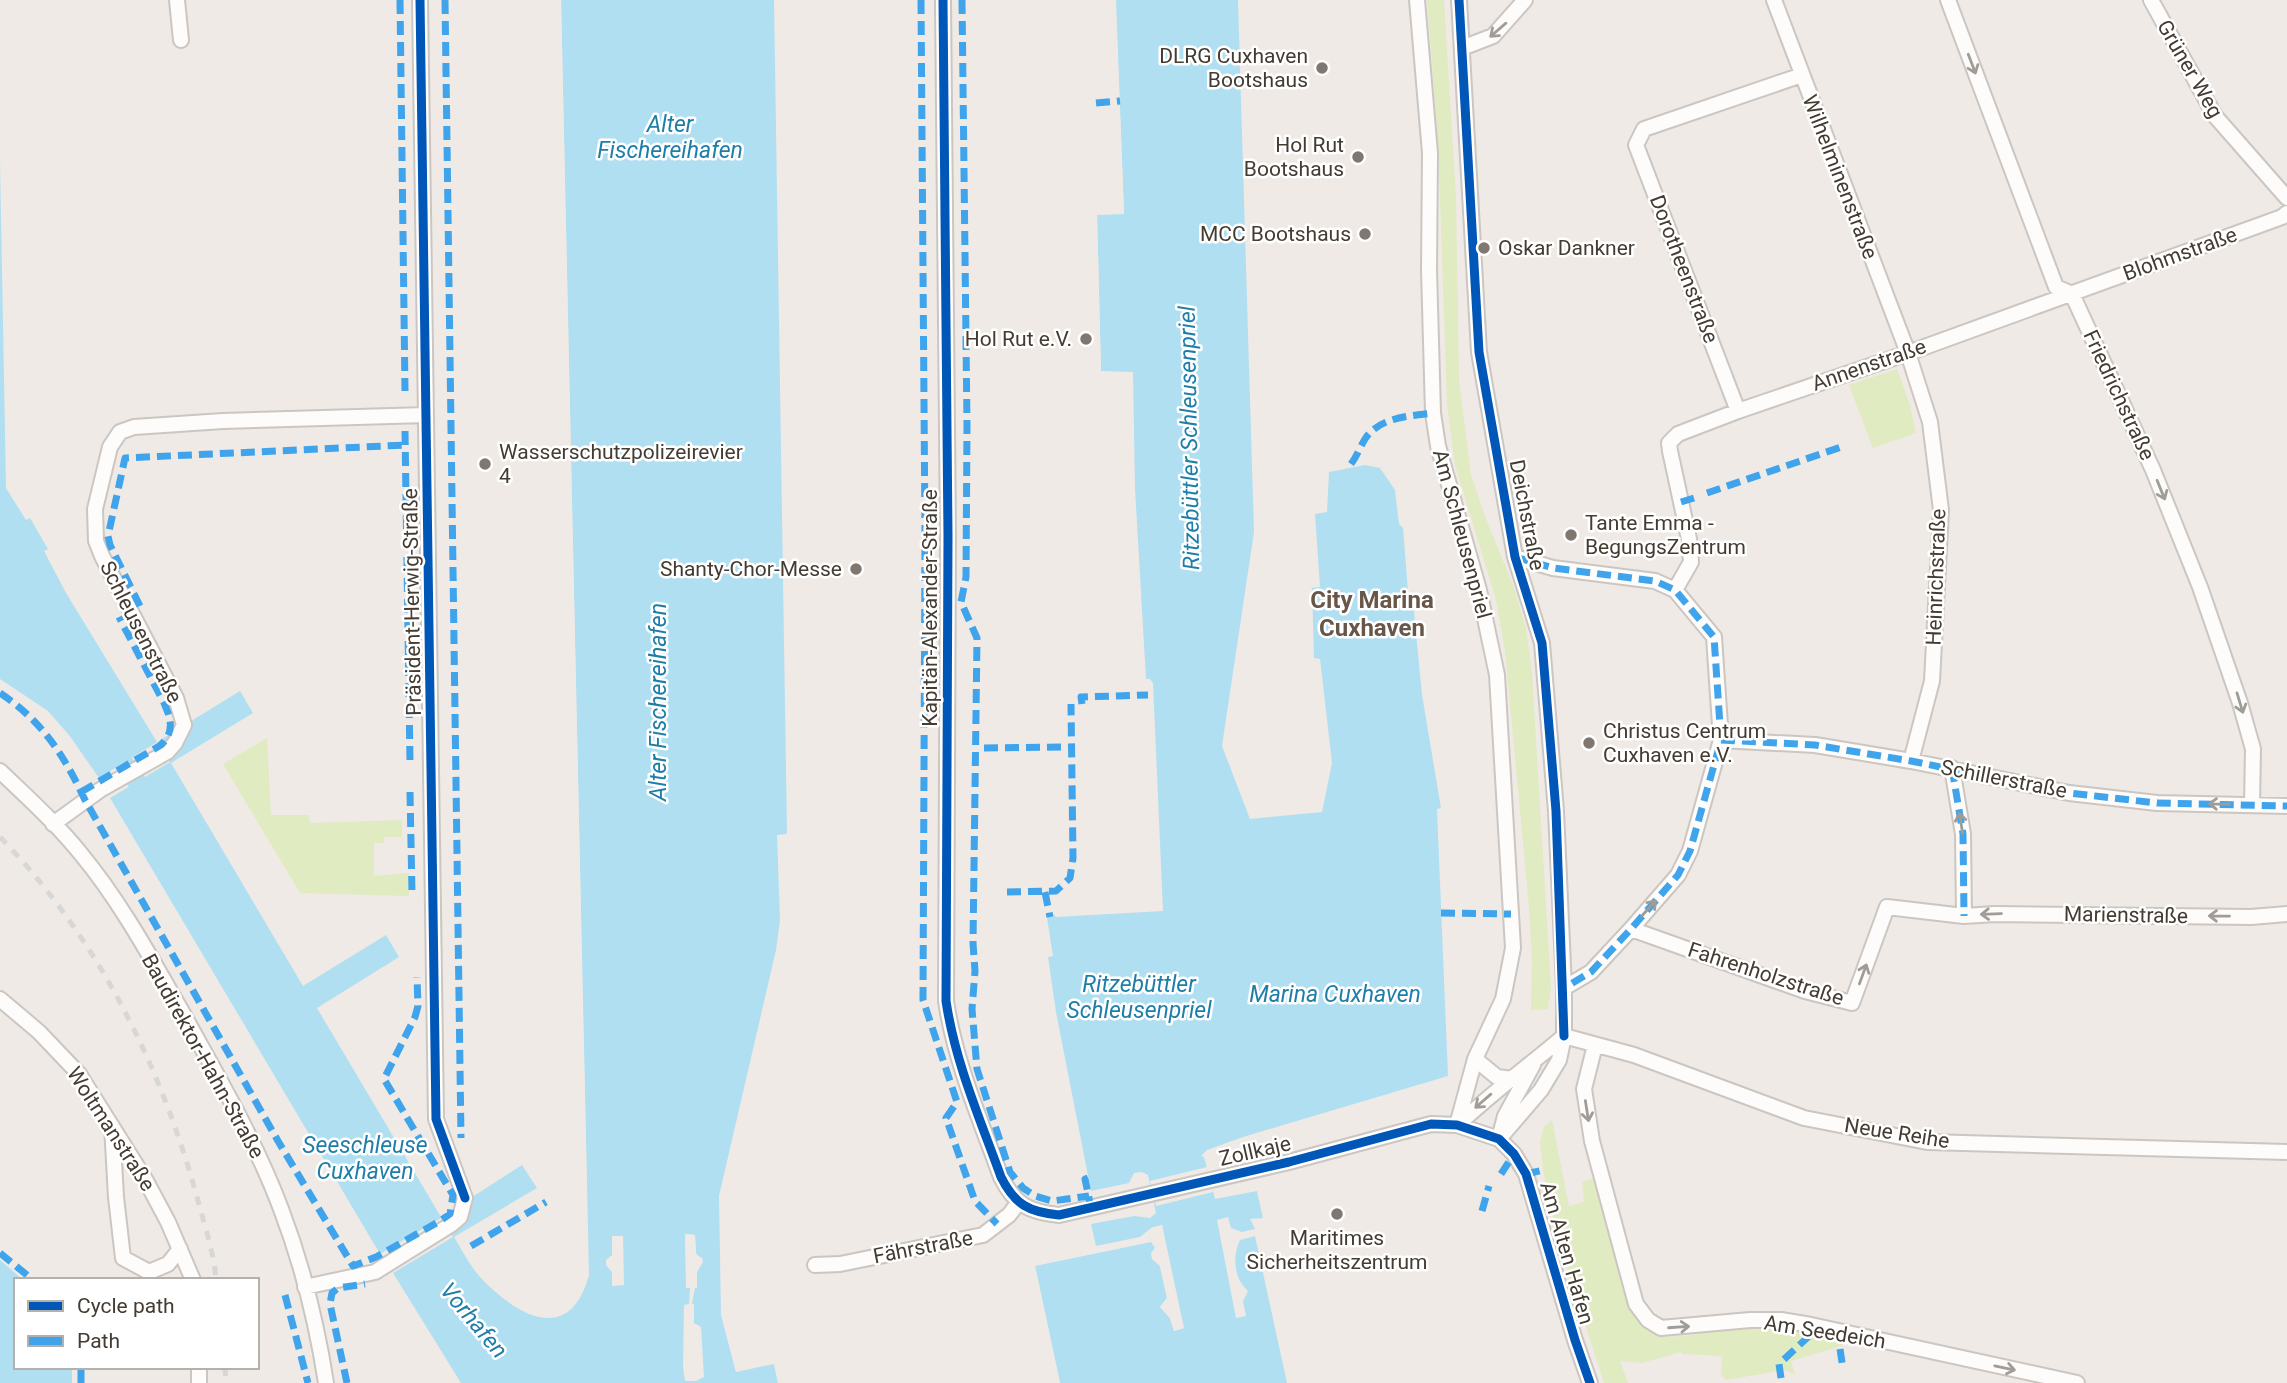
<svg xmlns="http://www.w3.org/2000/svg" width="2287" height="1383" font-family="Roboto,sans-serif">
  <rect width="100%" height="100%" fill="#efeae5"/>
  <path fill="#e0ebc2" d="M1427,0H1444L1456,198L1459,379L1471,475L1486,519L1513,585L1526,628L1532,672L1551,988L1548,1009L1531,1010L1532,960L1529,907L1505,651L1496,600L1455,465L1447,404L1438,140Z
    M1897,369L1910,405L1916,433L1873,448L1849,385Z
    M267,738L271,815H309L310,823L402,820V837H384V843H374V876L409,873V896L300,893L223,764Z
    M1552,1120L1569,1206L1584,1202L1582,1182L1595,1178L1597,1180L1636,1318C1651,1342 1674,1337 1699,1334V1331C1746,1328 1802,1320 1844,1345L1791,1361L1795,1375L1786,1370L1725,1380L1721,1373L1722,1356L1682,1354L1681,1352L1642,1363L1620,1361L1628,1383H1604L1560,1247L1543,1170L1540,1142L1544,1127Z"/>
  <path fill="#b1dff2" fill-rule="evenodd" d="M561,0H774L787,834L777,835L780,920L776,950L719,1196L721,1314L736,1371L774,1363L778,1383H461L393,1273L453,1237L441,1218L380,1254L110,798L170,762L157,742L99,778L69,735L48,711L0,679V160L6,488L26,520L30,518L48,549L44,551L66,593L157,742L240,691L253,713L171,763L303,986L386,935L399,957L317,1008L441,1217L522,1165L537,1188L454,1237C462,1250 470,1266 481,1278C517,1316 570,1346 589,1275ZM685,1234L695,1235L696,1254L703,1262L697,1272V1288H695L692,1303L694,1305V1323L701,1327L704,1377L696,1381H685L683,1367L684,1305L689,1304L690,1288H687Z
    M1116,0H1238L1254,532L1222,746L1250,819L1322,812L1332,763L1320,659L1314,658L1312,588L1320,587L1315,514L1327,512L1329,472L1365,465L1380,468L1395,490L1399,524L1403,528L1408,591L1413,601L1422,695L1441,808L1437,809L1448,1076L1243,1137L1207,1150L1201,1156L1204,1157L1215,1199L1257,1191L1263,1218L1250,1219L1255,1229L1242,1232L1231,1228L1228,1217L1217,1220L1236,1318L1246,1316L1243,1301L1248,1291C1234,1279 1232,1257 1240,1240L1255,1236L1287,1383H1060L1035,1266L1151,1242L1155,1248L1151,1253L1160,1266L1167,1298L1160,1307L1170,1318L1174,1331L1183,1328L1162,1225L1151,1228L1140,1237L1096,1246L1091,1224L1134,1216L1150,1218L1156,1213L1148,1175L1142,1172L1134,1173L1129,1183L1091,1191L1056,1012L1048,957L1053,956L1047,918L1054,915L1056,917L1163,911L1153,683L1150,679H1146L1135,489L1133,372L1101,371L1097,214H1124Z
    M0,1260L23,1280H16V1367H72V1383H0Z"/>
  <path fill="#efeae5" d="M558,0H561L587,1197L583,1198Z
    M1114,38H1117L1124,214L1097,215L1101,371H1098L1094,214L1097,211H1121Z
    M1207,1167L1213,1192L1156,1206L1150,1181Z
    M1162,1225L1184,1328L1174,1331L1170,1318L1160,1307L1167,1298L1160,1266L1152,1259L1151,1254L1155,1248L1154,1240L1159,1247L1155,1257L1163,1265L1170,1297L1164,1307L1173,1317L1176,1327L1179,1326L1159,1229L1152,1231L1151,1228Z
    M685,1234L695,1235L696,1254L703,1259L697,1272V1288H686Z
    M612,1236H623L624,1285L612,1286V1272L606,1265V1260L612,1255Z
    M1032,1266H1035L1060,1383H1057Z
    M722,1284H725V1314L739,1368L775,1360L782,1383H778L774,1364L736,1372L721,1315Z"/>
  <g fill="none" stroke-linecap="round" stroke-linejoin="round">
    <path stroke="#b1dff2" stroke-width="19" d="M110,742L152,804"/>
    <g stroke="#cbc6c1" stroke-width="18">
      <path id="street" d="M177,0L181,40
        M943,0L948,536L946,1001C955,1062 980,1119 1001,1177C1015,1205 1029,1212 1059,1215L1289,1162L1431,1124L1457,1125L1499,1139L1514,1154L1526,1174L1575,1340L1590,1383
        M1417,0L1430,153L1429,270L1433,413L1438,446L1479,590L1497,675L1513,948L1503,999L1475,1059L1457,1125
        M1459,0L1479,352L1515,557L1542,643L1556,811L1564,988V1036L1559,1060L1541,1090L1499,1139
        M1774,0L1908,353L1930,422L1941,510L1932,681L1911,761
        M1948,0L2056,287L2072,294L2153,470L2200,587L2240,703L2253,749L2252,805
        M2151,0L2215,116L2287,198
        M1462,48L1493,36L1525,0
        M1738,411L1636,145L1644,129L1802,75
        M1515,557L1553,568L1655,581L1675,590L1714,637L1721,740L1690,851L1678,875L1631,929L1591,972L1564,988
        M1675,590L1691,562L1689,539L1670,451L1669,443L1678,434L1738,411L1908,353L2282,217L2287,213
        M1721,740L1815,745L1911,761L2069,793L2157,803L2287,806
        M1952,768L1963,834L1964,916
        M0,771C28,798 57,824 81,854C120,901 151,958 181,1010C217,1075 255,1140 281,1209C302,1264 317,1325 326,1383
        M53,824L100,790L167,752L175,743L184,725L176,698L102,556L96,541L95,509L110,447L120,432L134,427L223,421L426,415
        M1631,929L1805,991L1852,1003L1887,907L1964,916L1995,914L2251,917L2287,914
        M0,999L39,1032L79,1074L145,1179L168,1222L193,1280
        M1564,1036L1634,1055L1804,1118L1927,1142L2287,1152
        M1595,1045L1584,1089L1592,1141L1636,1304L1648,1320L1661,1328L1750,1320H1781L1811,1325L2077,1383
        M1475,1059L1497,1077L1512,1079
        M1458,1125C1491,1093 1529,1066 1564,1036
        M112,1126L116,1197L123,1258L149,1272L168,1264L180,1249
        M1500,1135L1505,1116L1533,1065
        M815,1265L840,1264L983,1235L1009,1215L1019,1202
        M305,1287L375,1272L452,1224L460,1217L465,1198L436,1119L420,0
        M199,1367V1383"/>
    </g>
    <use href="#street" stroke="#fdfcfb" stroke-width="14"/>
    <path stroke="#d8d7d7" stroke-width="5" stroke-dasharray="9 9" stroke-linecap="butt" d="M0,837C97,937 160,1063 197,1197C204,1224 214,1252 216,1280
      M225,1367L226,1383"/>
    <path stroke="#3fa4eb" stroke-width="7" stroke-dasharray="14 7" stroke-linecap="butt" d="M400,0L405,391
      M445,0L461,1138
      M921,0L925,536L923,1000L957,1102L946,1118L975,1201L997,1224
      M962,0L967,425L966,577L961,602L977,638L973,943L975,971L972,1009L977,1069L1010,1172L1023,1188L1035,1196L1052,1201L1089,1196
      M1096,103L1120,101
      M405,431L410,762
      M1351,464C1357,456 1360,447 1365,439C1379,417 1410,416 1433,413
      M1707,493L1844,446
      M1681,502L1694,498
      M1515,557L1553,568L1655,581L1675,590L1714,637L1721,740L1690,851L1678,875L1631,929L1591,972L1564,988
      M140,606L110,545L108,536L125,458L406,445
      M0,693C42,721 64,755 85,800L278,1141L353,1266L376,1257L440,1221L450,1214L453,1195L384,1079L415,1017L418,1006L417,977
      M1082,704L1081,697L1148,695
      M1721,740L1815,745L1911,761L2069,793L2157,803L2287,806
      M984,748L1071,747
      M1952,768L1963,834L1964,916
      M81,792L161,745C175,731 171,719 164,703L119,617
      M410,792L412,893
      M1007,892L1056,891L1070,878L1073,858L1071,704
      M1045,892L1050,917
      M1441,913L1511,914
      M1501,1174L1514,1154
      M1526,1174L1543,1170
      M1088,1178L1085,1179L1090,1203
      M1482,1211L1489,1186
      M471,1246L546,1202
      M0,1253L33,1280
      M285,1295L308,1383
      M1840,1349L1843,1369
      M1781,1378L1779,1364L1808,1337L1811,1325
      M81,1383V1367
      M347,1383L330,1304L332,1293L338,1288L365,1284"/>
    <g stroke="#fff" stroke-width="13">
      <path id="cycleway" d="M420,0L436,1119L465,1198
        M943,0L948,536L946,1001C955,1062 980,1119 1001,1177C1015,1205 1029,1212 1059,1215L1289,1162L1431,1124L1457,1125L1499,1139L1514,1154L1526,1174L1575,1340L1590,1383
        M1459,0L1479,352L1515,557L1542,643L1556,811L1564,1036"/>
    </g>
    <use href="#cycleway" stroke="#0057b8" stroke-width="9"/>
  </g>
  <defs><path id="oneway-shaft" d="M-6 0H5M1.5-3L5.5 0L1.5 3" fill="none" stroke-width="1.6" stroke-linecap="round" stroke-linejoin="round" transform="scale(1.75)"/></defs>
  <g stroke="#a09c96">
    <use href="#oneway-shaft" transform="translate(1498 30) rotate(139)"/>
    <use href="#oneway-shaft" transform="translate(1972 64) rotate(69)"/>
    <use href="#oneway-shaft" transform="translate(2161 490) rotate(68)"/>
    <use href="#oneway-shaft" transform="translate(2240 703) rotate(73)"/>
    <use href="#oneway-shaft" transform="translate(2219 804) rotate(-179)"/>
    <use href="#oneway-shaft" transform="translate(1961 823) rotate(-99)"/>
    <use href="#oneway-shaft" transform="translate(1649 908) rotate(-48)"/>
    <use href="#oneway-shaft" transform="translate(1991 914) rotate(178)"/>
    <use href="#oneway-shaft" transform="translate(2219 916) rotate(-179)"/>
    <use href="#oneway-shaft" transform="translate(1863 974) rotate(-70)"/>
    <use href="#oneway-shaft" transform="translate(1483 1101) rotate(139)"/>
    <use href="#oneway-shaft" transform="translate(1587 1111) rotate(81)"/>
    <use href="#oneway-shaft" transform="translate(1679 1327) rotate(-4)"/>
    <use href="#oneway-shaft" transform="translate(2005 1368) rotate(12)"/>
  </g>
  <g fill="#807870" stroke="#fff" stroke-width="2.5">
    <circle cx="1322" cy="68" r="7"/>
    <circle cx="1358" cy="157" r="7"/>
    <circle cx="1365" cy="234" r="7"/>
    <circle cx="1484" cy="248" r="7"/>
    <circle cx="1086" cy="339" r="7"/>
    <circle cx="485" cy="464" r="7"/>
    <circle cx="1571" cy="535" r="7"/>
    <circle cx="856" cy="569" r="7"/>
    <circle cx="1589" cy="743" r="7"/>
    <circle cx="1337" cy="1214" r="7"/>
  </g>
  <g text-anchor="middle" stroke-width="5" stroke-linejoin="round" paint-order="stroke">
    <g font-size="21" fill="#443b31" stroke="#fff" text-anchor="end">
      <text x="1308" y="63">DLRG Cuxhaven<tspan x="1308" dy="24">Bootshaus</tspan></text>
      <text x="1344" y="152">Hol Rut<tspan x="1344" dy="24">Bootshaus</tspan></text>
      <text x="1351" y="241">MCC Bootshaus</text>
      <text x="1498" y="255" text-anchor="start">Oskar Dankner</text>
      <text x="1072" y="346">Hol Rut e.V.</text>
      <text x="499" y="459" text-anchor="start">Wasserschutzpolizeirevier<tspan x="499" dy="24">4</tspan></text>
      <text x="1585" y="530" text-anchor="start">Tante Emma -<tspan x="1585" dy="24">BegungsZentrum</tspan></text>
      <text x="842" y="576">Shanty-Chor-Messe</text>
      <text x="1603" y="738" text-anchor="start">Christus Centrum<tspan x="1603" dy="24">Cuxhaven e.V.</tspan></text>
      <text x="1337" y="1245" text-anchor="middle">Maritimes<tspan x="1337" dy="24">Sicherheitszentrum</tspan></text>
    </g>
    <g font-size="21" fill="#443b31" stroke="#fff">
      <text transform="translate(2190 69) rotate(60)" y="7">Grüner Weg</text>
      <text transform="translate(1840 177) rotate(69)" y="7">Wilhelminenstraße</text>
      <text transform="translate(2180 254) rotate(-20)" y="7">Blohmstraße</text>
      <text transform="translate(1684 269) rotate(69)" y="7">Dorotheenstraße</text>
      <text transform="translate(1869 365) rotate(-19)" y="7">Annenstraße</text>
      <text transform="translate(2119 395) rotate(65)" y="7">Friedrichstraße</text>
      <text transform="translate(1527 515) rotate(79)" y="7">Deichstraße</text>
      <text transform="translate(1462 534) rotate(75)" y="7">Am Schleusenpriel</text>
      <text transform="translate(1936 577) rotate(-88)" y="7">Heinrichstraße</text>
      <text transform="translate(412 602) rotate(-91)" y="7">Präsident-Herwig-Straße</text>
      <text transform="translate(930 608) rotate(-90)" y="7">Kapitän-Alexander-Straße</text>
      <text transform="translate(141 632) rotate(63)" y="7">Schleusenstraße</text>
      <text transform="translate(2004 779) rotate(11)" y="7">Schillerstraße</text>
      <text transform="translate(2126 915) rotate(1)" y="7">Marienstraße</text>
      <text transform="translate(1766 974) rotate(18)" y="7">Fahrenholzstraße</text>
      <text transform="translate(203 1056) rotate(61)" y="7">Baudirektor-Hahn-Straße</text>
      <text transform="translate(111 1129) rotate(57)" y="7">Woltmanstraße</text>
      <text transform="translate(1897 1133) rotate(9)" y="7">Neue Reihe</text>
      <text transform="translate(1255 1151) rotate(-13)" y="7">Zollkaje</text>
      <text transform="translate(923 1247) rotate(-11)" y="7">Fährstraße</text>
      <text transform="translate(1567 1253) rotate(74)" y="7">Am Alten Hafen</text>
      <text transform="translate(1825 1332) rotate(9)" y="7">Am Seedeich</text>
    </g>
    <g font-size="23" font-style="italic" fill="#1f7ea8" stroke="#fff">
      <text x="670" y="132">Alter<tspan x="670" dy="26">Fischereihafen</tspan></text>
      <text transform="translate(1189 438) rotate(-91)" y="8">Ritzebüttler Schleusenpriel</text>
      <text transform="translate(658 702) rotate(-90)" y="8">Alter Fischereihafen</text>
      <text x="1139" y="992">Ritzebüttler<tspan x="1139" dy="26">Schleusenpriel</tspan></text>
      <text x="1335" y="1002">Marina Cuxhaven</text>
      <text x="365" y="1153">Seeschleuse<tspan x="365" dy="26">Cuxhaven</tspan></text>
      <text transform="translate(474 1320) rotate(50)" y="8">Vorhafen</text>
    </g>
    <g font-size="24" font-weight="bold" fill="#685748" stroke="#fff">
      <text x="1372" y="608">City Marina<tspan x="1372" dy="28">Cuxhaven</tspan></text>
    </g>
  </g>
  <rect x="14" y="1278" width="245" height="91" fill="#ffffff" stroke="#b4b1ad" stroke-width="2"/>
  <rect x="28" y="1301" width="35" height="10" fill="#0057b8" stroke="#b4b1ad" stroke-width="2"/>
  <text x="77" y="1313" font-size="21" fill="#443b31">Cycle path</text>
  <rect x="28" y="1336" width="35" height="10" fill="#3fa4eb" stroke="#b4b1ad" stroke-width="2"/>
  <text x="77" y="1348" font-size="21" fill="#443b31">Path</text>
</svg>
